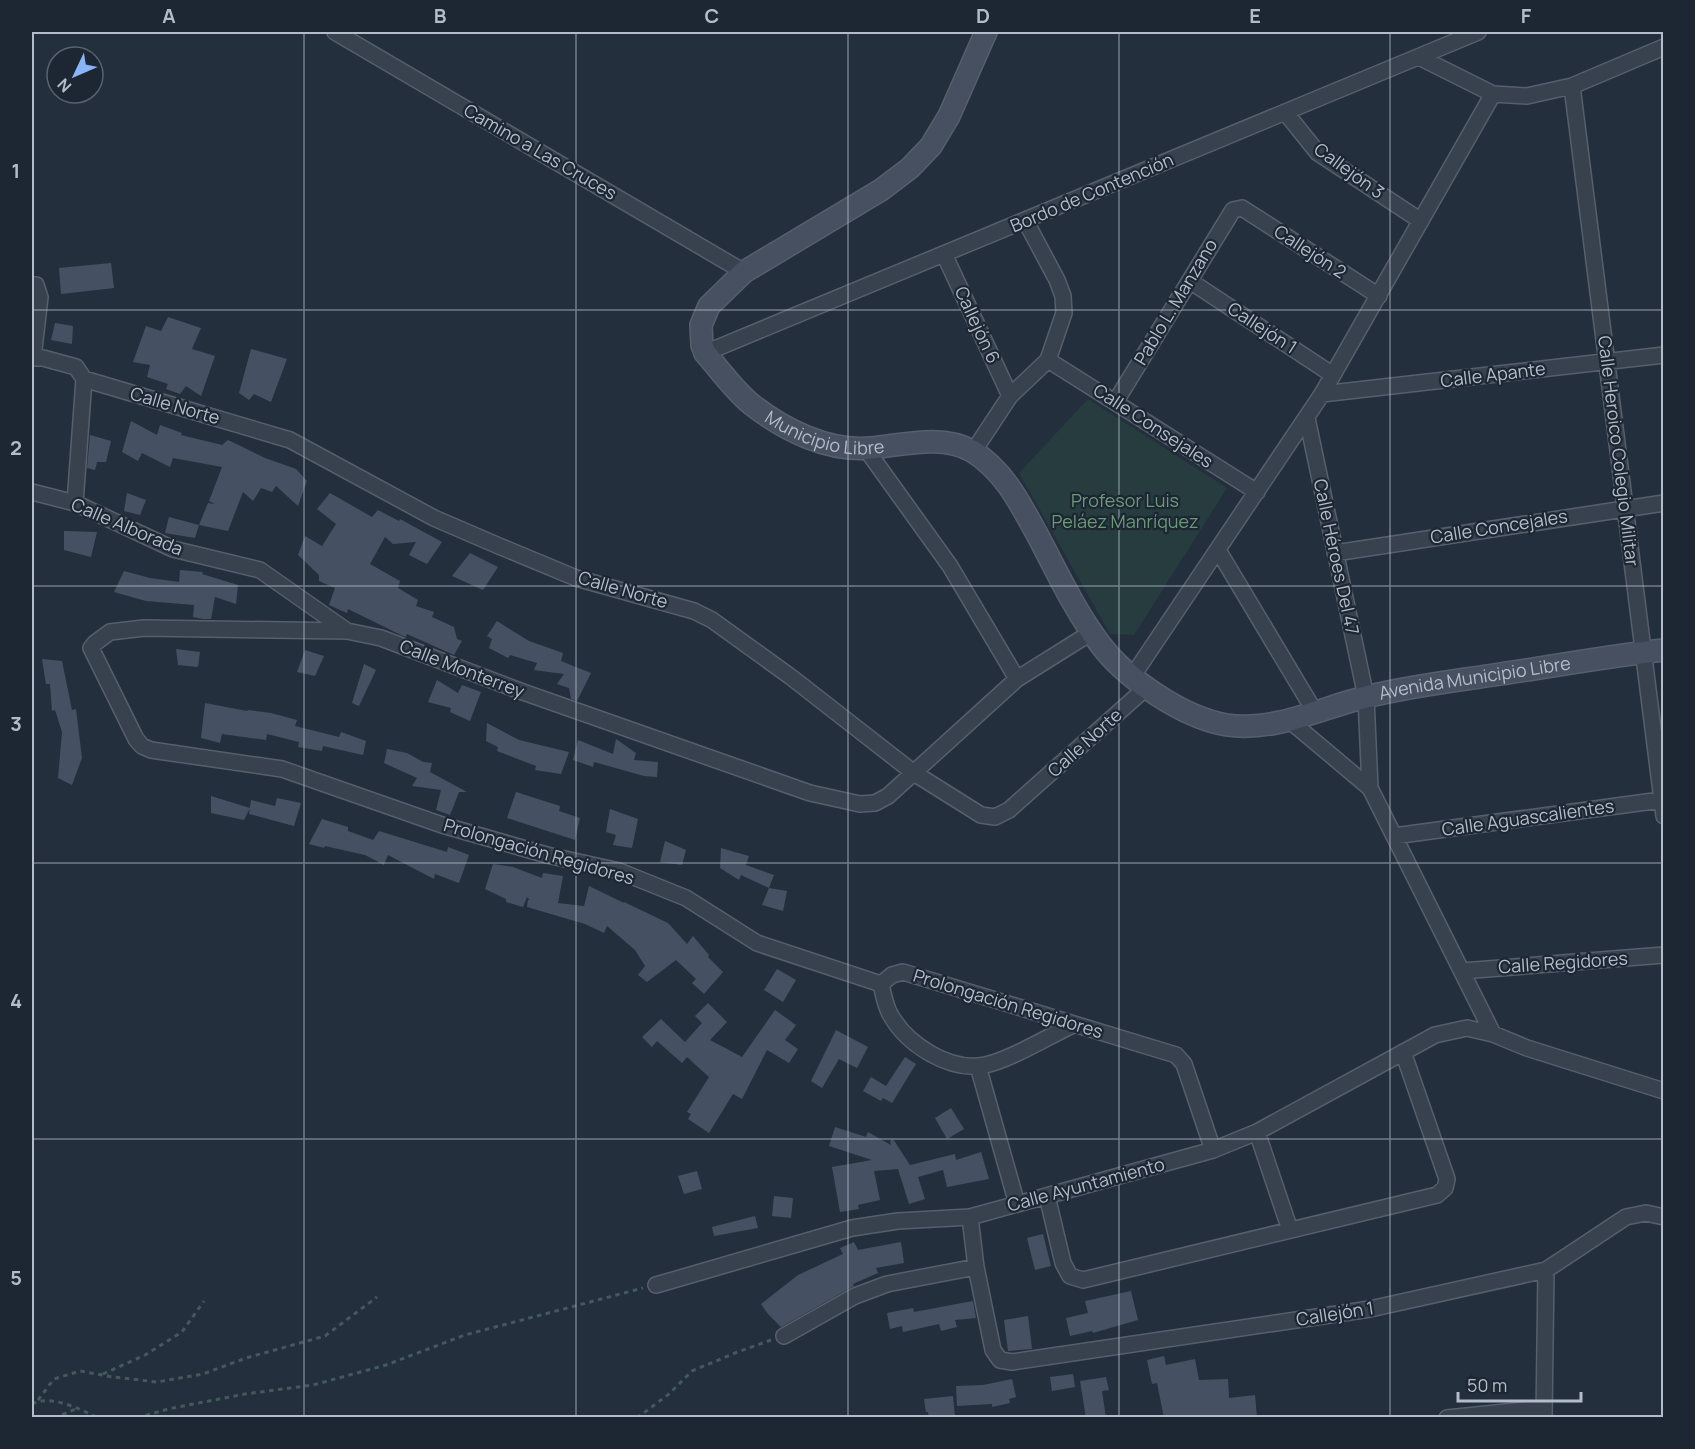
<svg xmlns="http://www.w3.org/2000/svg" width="1695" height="1449" font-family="Manrope,sans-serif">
  <rect width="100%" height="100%" fill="#242f3e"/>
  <path fill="#263c3f" d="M1088,399L1227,488L1134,635L1110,634L1019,473Z"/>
  <path fill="#455162" d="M111,263L114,288L61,294L59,268Z
    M168,317L201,328L192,349L215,356L201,396L186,386L180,394L166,389L168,384L147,377L150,365L133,362L146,326L161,331Z
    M55,323L73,326L72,344L51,340Z
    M251,349L287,359L271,402L254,394L249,400L239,393Z
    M131,421L157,435L160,425L182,433L181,435L222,445L228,440L265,458L296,469L307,481L298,506L276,486L272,492L261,488L253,501L243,492L228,531L199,525L208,503L215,504L209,501L222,467L173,458L170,467L142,453L138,461L122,452Z
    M90,435L111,441L106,462H97L95,470L87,468Z
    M127,493L146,500L140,515L124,511Z
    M330,493L372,517L378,510L399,521L400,519L442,542L427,564L409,555L416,542L393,544L385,537L370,564L400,581L398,588L418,600L416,606L434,612L432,617L454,627L457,639L462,641L454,655L407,634L406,637L401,635L348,609L347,613L329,605L335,588L319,581V575L298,555L305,536L322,546L336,524L317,509Z
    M169,517L199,525L195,538L165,533Z
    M64,531L97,532L91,557L64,550Z
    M470,553L498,567L483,590L452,576Z
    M180,570L203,572L202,574L238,585L236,604L215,597L211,619H203L193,617L194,605L146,601L114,592L124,571L150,578L179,582Z
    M497,621L529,641L563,653L561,661L591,673L577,701L571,699L569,688L557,684L564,674L534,670L537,663L510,655L508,658L489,648L492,639L487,636Z
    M176,649L200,652L198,667L178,665Z
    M305,650L324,656L315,676L297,672Z
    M42,659L62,661L72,710L76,709L82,758L72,785L58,778L62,732L55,710L52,711L50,684H46Z
    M364,664L376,670L359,706L352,703Z
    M437,680L458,693L462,685L481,692L470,721L450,712L451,708L428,702Z
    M205,703L247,711L248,710L271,713L297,720L295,726L339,737L341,732L366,741L363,755L323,746L322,751L298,747L299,742L267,734L266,740L222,734L220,743L201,738Z
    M487,723L519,740L569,752L561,774L535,770L536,766L497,751L498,747L486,741Z
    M616,739L636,753L634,760L658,762L657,777L644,776L594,762L593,767L573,760L578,740L613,754Z
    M387,749L407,753L423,762L432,763L430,772L467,792H459L450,815L436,810L441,790L412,786L417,778L384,763Z
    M516,792L560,806L559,811L580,818L575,840L507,818Z
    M211,796L250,808L244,820L211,813Z
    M277,798L301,803L294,826L249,814L251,800L275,806Z
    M610,809L638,819L632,848L613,845L616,835L606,832Z
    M322,819L348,827V831L373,840L379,831L447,852L448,847L469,855L459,883L435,874L434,879L388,855L384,865L365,855L325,846L324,848L309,844Z
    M665,841L686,850L682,865L660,862Z
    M721,848L749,856L746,865L774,875L769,888L741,875L739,880L720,868Z
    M493,864L513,867L542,878L543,873L563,876L558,903L584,906L589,886L624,903V902L668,923L687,944L693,936L709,955L708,957L723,972L704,994L692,983L696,979L676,960L647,982L638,975L645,966L635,950L607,926L604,933L585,924L527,907L528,900H530L527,897L523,907L506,902V899L485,889Z
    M769,888L787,891L783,911L762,905Z
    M777,969L796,980L783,1002L764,990Z
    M708,1003L727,1022L710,1040L742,1057L775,1010L796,1025L785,1040L798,1049L789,1063L767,1050L742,1099L733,1094L709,1133L688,1119L691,1114L687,1112L709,1077L687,1057L682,1063L657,1041L652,1047L642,1037L661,1019L685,1042L702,1023L695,1016Z
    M836,1030L868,1047L857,1068L839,1059L822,1088L811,1081Z
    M905,1057L916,1064L892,1103L883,1098L881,1101L863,1091L871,1077L886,1086Z
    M951,1108L964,1129L947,1139L935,1118Z
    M835,1127L866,1137L868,1132L891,1145L890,1141L893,1139L910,1165L955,1154L956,1160L981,1152L989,1179L947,1187L943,1170L918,1177L925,1199L909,1204L898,1169L874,1171L880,1200L858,1205L859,1209L840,1212L832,1167L872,1160L829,1146Z
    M697,1171L702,1189L684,1194L678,1176Z
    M774,1196L793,1198L791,1218L772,1216Z
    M755,1216L758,1228L714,1236L712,1227Z
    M1043,1234L1051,1266L1035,1270L1027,1238Z
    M854,1242L858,1250L901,1242L904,1263L876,1268L878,1273L853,1284L854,1286L781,1327L768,1314L761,1304L798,1275L843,1254L840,1248Z
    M1131,1291L1138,1320L1093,1333L1092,1331L1070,1336L1066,1318L1088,1313L1085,1301Z
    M973,1301L976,1318L955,1320L957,1327L941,1331L939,1324L903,1332L902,1326L890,1329L887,1313L913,1308L914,1312Z
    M1028,1316L1032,1349L1008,1351L1004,1320Z
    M1164,1356L1166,1365L1195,1359L1199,1380L1228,1379L1229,1398L1255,1395L1257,1418H1164L1157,1383L1152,1384L1147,1360Z
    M1073,1374L1075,1387L1052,1391L1050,1377Z
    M1106,1377L1109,1390L1102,1391L1106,1418H1086L1080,1381Z
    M1012,1379L1016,1397L1009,1399L1010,1403L992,1407V1404L957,1406L956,1386L983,1385Z
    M953,1396L955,1418H929L928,1412H926L924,1399Z"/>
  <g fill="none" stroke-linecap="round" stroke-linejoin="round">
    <g stroke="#565f6c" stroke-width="18">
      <path id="street" d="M335,32L744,272
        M1419,57L1493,94L1527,96L1572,86L1664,47
        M1572,86L1664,816
        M1285,112L1318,153L1421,221
        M944,254L1010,396
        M1190,281L1333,375
        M32,285H36L40,297L33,358
        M705,353L1478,32
        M32,358H43L76,367L84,379L290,440L434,518L499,546L576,578L694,611L712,620L791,677L914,773L981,815L995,817L1009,810L1147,687
        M1048,360L1257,492
        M1322,394L1664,355
        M1116,401L1233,210L1242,208L1379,296
        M1307,418L1366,697L1370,788
        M866,449L950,566L1017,679
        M973,452L1010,396L1048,360L1064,313L1063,296L1057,280L1025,220
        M32,492L75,503L173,549L260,570L347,631
        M75,503L84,379
        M1218,550L1315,712
        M1335,553L1664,503
        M1092,632L1017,679L888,796L875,803L860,804L810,793L523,692L381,638L347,631L144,628L110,632L95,643L91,648L136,739L142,746L151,750L282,769L442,825L547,855L619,871L686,898L757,943L881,984L892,975L903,972L1176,1055L1184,1064L1213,1150
        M1132,677L1322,394L1493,94
        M1289,720L1370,788L1493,1034
        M1394,836L1661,800
        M1462,971L1664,955
        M881,984C883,993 885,1005 890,1014C907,1045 950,1072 985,1065C1010,1060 1049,1036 1073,1025
        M978,1066L1017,1204
        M1257,1132L1290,1230
        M1047,1196L1063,1263L1070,1276L1083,1280L1437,1195L1445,1188L1447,1179L1403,1052
        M970,1217L976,1267L993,1350L1000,1360L1012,1362L1370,1309L1546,1270L1626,1217L1646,1213L1664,1217
        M656,1285L852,1228L898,1221L970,1217L1213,1150L1257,1132L1435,1035L1467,1028L1493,1034L1527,1048L1664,1091
        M784,1336L855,1296L887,1284L976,1267
        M1447,1418L1544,1408
        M1544,1418L1546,1270"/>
    </g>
    <g stroke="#565f6c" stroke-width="24">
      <g id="secondary">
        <path id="s1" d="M986,32L949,116L931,146L910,168L881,190L744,272L709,306L701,325L702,345L705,353C720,370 734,390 751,404C784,430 828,452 871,448C903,445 942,434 972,451C1004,470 1021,505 1038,536C1057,572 1075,611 1100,644C1126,679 1184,718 1227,725C1274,732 1321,708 1366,697C1410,686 1455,681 1500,674C1555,666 1609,656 1664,650"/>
      </g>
    </g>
    <path stroke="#44595c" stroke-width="3" stroke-dasharray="4.5 4.5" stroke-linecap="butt" d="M103,1374L145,1355L182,1332L204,1301
      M38,1400L54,1379L80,1371L113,1377L157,1382L203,1374L246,1358L325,1336L377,1297
      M32,1404C50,1394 80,1409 98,1418
      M54,1418L76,1409
      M137,1418L168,1409L245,1394L313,1385L386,1365L465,1335L643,1288
      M637,1418L669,1394L692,1371L735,1353L771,1340"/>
    <use href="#street" stroke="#38414e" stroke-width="15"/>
    <use href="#secondary" stroke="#465061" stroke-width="21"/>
  </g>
  <path fill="none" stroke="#b4bcc9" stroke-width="1.5" stroke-opacity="0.55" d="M304,32V1418M576,32V1418M848,32V1418M1119,32V1418M1390,32V1418M32,310H1664M32,586H1664M32,863H1664M32,1139H1664"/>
  <g text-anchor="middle" stroke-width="4.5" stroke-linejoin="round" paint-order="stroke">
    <g font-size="18" fill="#b4bcc9" stroke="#1d2633">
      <text transform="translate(540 152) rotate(30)" y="6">Camino a Las Cruces</text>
      <text transform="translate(1349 171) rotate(36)" y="6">Callejón 3</text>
      <text transform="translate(1092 193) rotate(-23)" y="6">Bordo de Contención</text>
      <text transform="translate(1310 252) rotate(33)" y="6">Callejón 2</text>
      <text transform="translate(1176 302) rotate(-59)" y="6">Pablo L. Manzano</text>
      <text transform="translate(977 325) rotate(65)" y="6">Callejón 6</text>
      <text transform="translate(1262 328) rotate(33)" y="6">Callejón 1</text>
      <text transform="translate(1493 375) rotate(-7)" y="6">Calle Apante</text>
      <text transform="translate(175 406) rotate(16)" y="6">Calle Norte</text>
      <text transform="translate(1153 426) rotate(33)" y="6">Calle Consejales</text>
      <text dy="6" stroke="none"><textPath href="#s1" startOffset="602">Municipio Libre</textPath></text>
      <text transform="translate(1618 451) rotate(83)" y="6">Calle Heroico Colegio Militar</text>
      <text transform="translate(127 527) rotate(23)" y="6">Calle Alborada</text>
      <text transform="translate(1499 527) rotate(-9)" y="6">Calle Concejales</text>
      <text transform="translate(1336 557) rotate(78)" y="6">Calle Héroes Del 47</text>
      <text transform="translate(623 590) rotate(16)" y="6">Calle Norte</text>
      <text transform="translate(462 669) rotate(21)" y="6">Calle Monterrey</text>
      <text dy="6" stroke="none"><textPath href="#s1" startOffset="1394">Avenida Municipio Libre</textPath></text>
      <text transform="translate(1085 743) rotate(-42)" y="6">Calle Norte</text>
      <text transform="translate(1528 818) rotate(-8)" y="6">Calle Aguascalientes</text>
      <text transform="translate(539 852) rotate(16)" y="6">Prolongación Regidores</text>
      <text transform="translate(1563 963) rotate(-4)" y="6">Calle Regidores</text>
      <text transform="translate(1008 1004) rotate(17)" y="6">Prolongación Regidores</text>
      <text transform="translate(1086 1185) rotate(-15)" y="6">Calle Ayuntamiento</text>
      <text transform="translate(1335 1314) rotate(-9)" y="6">Callejón 1</text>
    </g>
    <g font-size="18" fill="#6b9a76" stroke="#1d2633">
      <text x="1125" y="507">Profesor Luis<tspan x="1125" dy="21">Peláez Manríquez</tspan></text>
    </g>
  </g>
  <rect width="1695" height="1449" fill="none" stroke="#1d2633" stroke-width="66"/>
  <g transform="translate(75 75) rotate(226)"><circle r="28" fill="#1d2633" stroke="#59626f" stroke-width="1.5"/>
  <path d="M0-4.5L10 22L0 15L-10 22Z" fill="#8ab4f8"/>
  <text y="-9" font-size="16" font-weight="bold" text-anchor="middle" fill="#b4bcc9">N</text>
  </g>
  <path d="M1458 1392v9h123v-9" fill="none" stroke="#b4bcc9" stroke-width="3"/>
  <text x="1467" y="1392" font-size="18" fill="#b4bcc9" stroke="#1d2633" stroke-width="4.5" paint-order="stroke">50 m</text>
  <rect x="33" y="33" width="1629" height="1383" fill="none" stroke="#b4bcc9" stroke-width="2"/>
  <g font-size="20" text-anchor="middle" font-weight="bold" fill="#b4bcc9">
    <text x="169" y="23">A</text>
    <text x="440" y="23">B</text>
    <text x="712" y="23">C</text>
    <text x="983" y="23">D</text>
    <text x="1255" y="23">E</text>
    <text x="1526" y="23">F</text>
    <text x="16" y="178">1</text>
    <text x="16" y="455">2</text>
    <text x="16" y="731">3</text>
    <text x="16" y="1008">4</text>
    <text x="16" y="1285">5</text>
  </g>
</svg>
